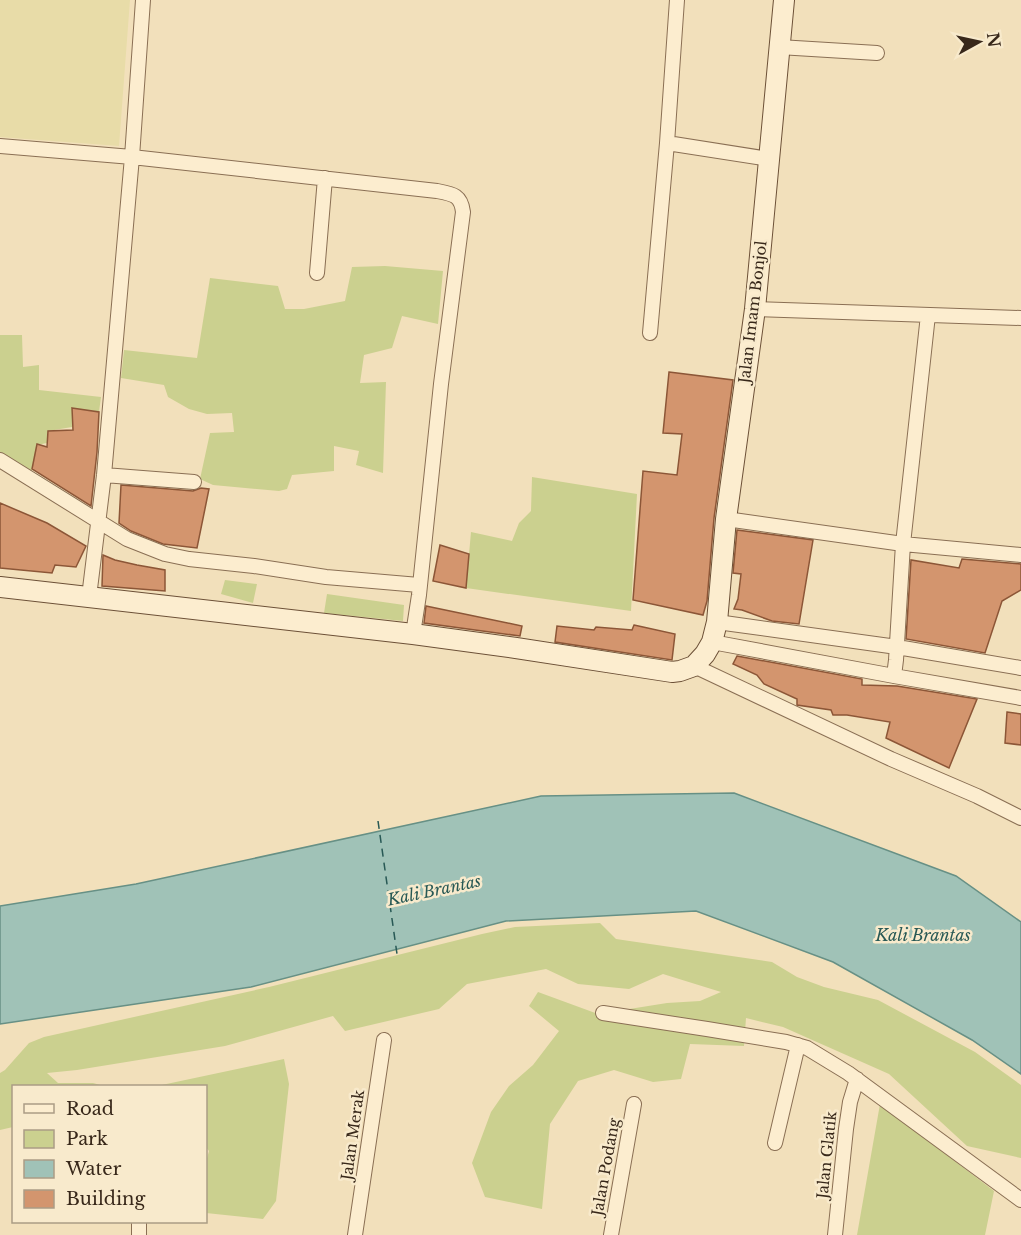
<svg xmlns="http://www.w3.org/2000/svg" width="1021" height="1235" font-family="'Libre Baskerville',serif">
  <rect width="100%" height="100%" fill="#f2e0bb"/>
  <path fill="#e8dca8" d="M0,0H130L119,146L0,137Z"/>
  <path fill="#cbd08f" d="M385,266L443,271L438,324L402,316L392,348L364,355L360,383L386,382L383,473L356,465L359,451L334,446V471L292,475L287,489L279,491L213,485L200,479L210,433L234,432L232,413L207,414L189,409L168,397L164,385L121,378L124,350L197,358L210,278L278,286L285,309H304L345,301L352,267Z
    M0,335H22L23,367L39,365V390L101,397L99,412L72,409V427L48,431L47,443L37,445L31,473L0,453Z
    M532,477L637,494L631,611L466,588L471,532L512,541L519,523L531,511Z
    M225,580L257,584L253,603L221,594Z
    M327,594L404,605L403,621L324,613Z
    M600,923L616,939L772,962L797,977L824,987L878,1000L975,1052L1021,1085V1158L967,1146L889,1074L783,1027L746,1018L744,1046L690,1044L681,1079L653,1082L614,1070L578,1081L550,1124L542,1209L485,1197L472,1163L491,1112L509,1086L533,1065L559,1031L529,1006L538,992L598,1014L667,1003L700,1001L721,992L663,974L629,989L578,984L546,969L467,984L439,1009L345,1031L333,1016L225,1046L77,1070L47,1073L58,1083H93L104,1086H14L13,1127L0,1130V1073L5,1070L29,1043L44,1037L269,987L482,934L515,927Z
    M284,1059L289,1084L276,1201L263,1219L206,1213V1162L209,1151L206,1147V1086H157Z
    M880,1104L994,1191L985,1235H857Z"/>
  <path fill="#a0c2b7" stroke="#679085" stroke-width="1.5" d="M734,793L956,876L1021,922V1074L972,1040L833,962L696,911L506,921L251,987L0,1024V906L136,884L541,796Z"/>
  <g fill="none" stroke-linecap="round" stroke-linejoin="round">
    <path stroke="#285955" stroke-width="1.5" stroke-dasharray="8 6" stroke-linecap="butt" d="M378,821L397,954"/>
  </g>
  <path fill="#d3956e" stroke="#8c5637" stroke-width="1.5" d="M669,372L733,380L714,518L707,601L703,615L633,600L643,471L677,475L682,434L663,433Z
    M72,408L99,412L97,452L91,506L32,469L37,444L47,447L48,431L73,430Z
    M121,485L193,491L201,488L209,489L197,548L163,544L131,531L119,523Z
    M0,503L47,523L86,546L76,567L55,565L52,573L0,568Z
    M737,530L813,540L799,624L772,621L742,610L734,609L738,599L741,574L733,573Z
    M440,545L469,554L466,588L433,581Z
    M103,555L115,560L137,565L165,570V591L102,586Z
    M962,559L1021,564V590L1002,601L985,653L906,639L911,560L959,568Z
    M426,606L522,626L520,636L424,623Z
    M634,625L675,634L672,660L555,642L557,626L594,630L596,627L632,630Z
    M737,656L862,679V685L897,686L977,699L949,768L886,738L890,722L847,715H833L831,710L797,705V699L764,684L757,675L733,664Z
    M1007,712L1021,714V745L1005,743Z"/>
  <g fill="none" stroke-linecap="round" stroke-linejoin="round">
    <g stroke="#8a6f54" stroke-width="16">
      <path id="minor" d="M677,0L667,143L769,159
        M779,47L877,53
        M0,146L132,157L437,191C453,194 461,195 463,212L441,384L419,595L413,634
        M317,273L325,178
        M755,309L1021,318
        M650,333L667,143
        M0,460L127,539L165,554L189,559L254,566L326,577L419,585
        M104,475L194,482
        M726,519L903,544L1021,555
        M89,597L104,475L132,157L143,0
        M717,622L897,647L1021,668
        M712,642L894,676L1021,698
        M694,666L891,759L977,796L1021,818
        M894,676L896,660L903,544L928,315
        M603,1013L707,1029L786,1042L807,1048L848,1073L1021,1200
        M775,1143L798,1045
        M139,1235V1222
        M355,1235L384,1040
        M611,1235L634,1104
        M835,1235L846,1129L850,1102L857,1079"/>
    </g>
    <g stroke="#6c5037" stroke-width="22">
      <path id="secondary" d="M0,587L413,634L516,648L672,672L680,671L694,666L705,654L712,642L717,622L726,519L755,309L784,0"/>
    </g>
    <use href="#minor" stroke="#fcedcf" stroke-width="14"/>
    <use href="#secondary" stroke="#fcedcf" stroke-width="20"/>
  </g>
  <g text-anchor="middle" stroke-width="5" stroke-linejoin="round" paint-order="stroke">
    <g font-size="15" fill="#38281a" stroke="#f8eacc">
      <text transform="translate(753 312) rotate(-83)" y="5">Jalan Imam Bonjol</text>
      <text transform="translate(353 1135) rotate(-82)" y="5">Jalan Merak</text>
      <text transform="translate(827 1155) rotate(-84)" y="5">Jalan Glatik</text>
      <text transform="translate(606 1167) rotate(-80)" y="5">Jalan Podang</text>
    </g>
    <g font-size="16" font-style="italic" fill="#285955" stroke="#f8eacc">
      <text transform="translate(434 890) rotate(-12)" y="6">Kali Brantas</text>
      <text x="923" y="941">Kali Brantas</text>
    </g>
  </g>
  <rect x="12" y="1085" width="195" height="138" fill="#f8eacc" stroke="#ab9c85" stroke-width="1.5"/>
  <rect x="24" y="1104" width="30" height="9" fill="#fcedcf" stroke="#ab9c85" stroke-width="1.5"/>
  <text x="66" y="1115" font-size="18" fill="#38281a">Road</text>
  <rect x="24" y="1130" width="30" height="18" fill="#cbd08f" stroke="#ab9c85" stroke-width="1.5"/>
  <text x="66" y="1145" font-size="18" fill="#38281a">Park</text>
  <rect x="24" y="1160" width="30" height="18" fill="#a0c2b7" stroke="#ab9c85" stroke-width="1.5"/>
  <text x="66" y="1175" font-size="18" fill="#38281a">Water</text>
  <rect x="24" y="1190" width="30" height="18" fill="#d3956e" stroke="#ab9c85" stroke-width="1.5"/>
  <text x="66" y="1205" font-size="18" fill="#38281a">Building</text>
  <g transform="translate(979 42) rotate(82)" stroke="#f8eacc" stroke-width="4.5" paint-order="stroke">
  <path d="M0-4.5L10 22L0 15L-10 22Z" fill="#38281a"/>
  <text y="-9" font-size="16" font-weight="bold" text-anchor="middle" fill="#38281a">N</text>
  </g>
</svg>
